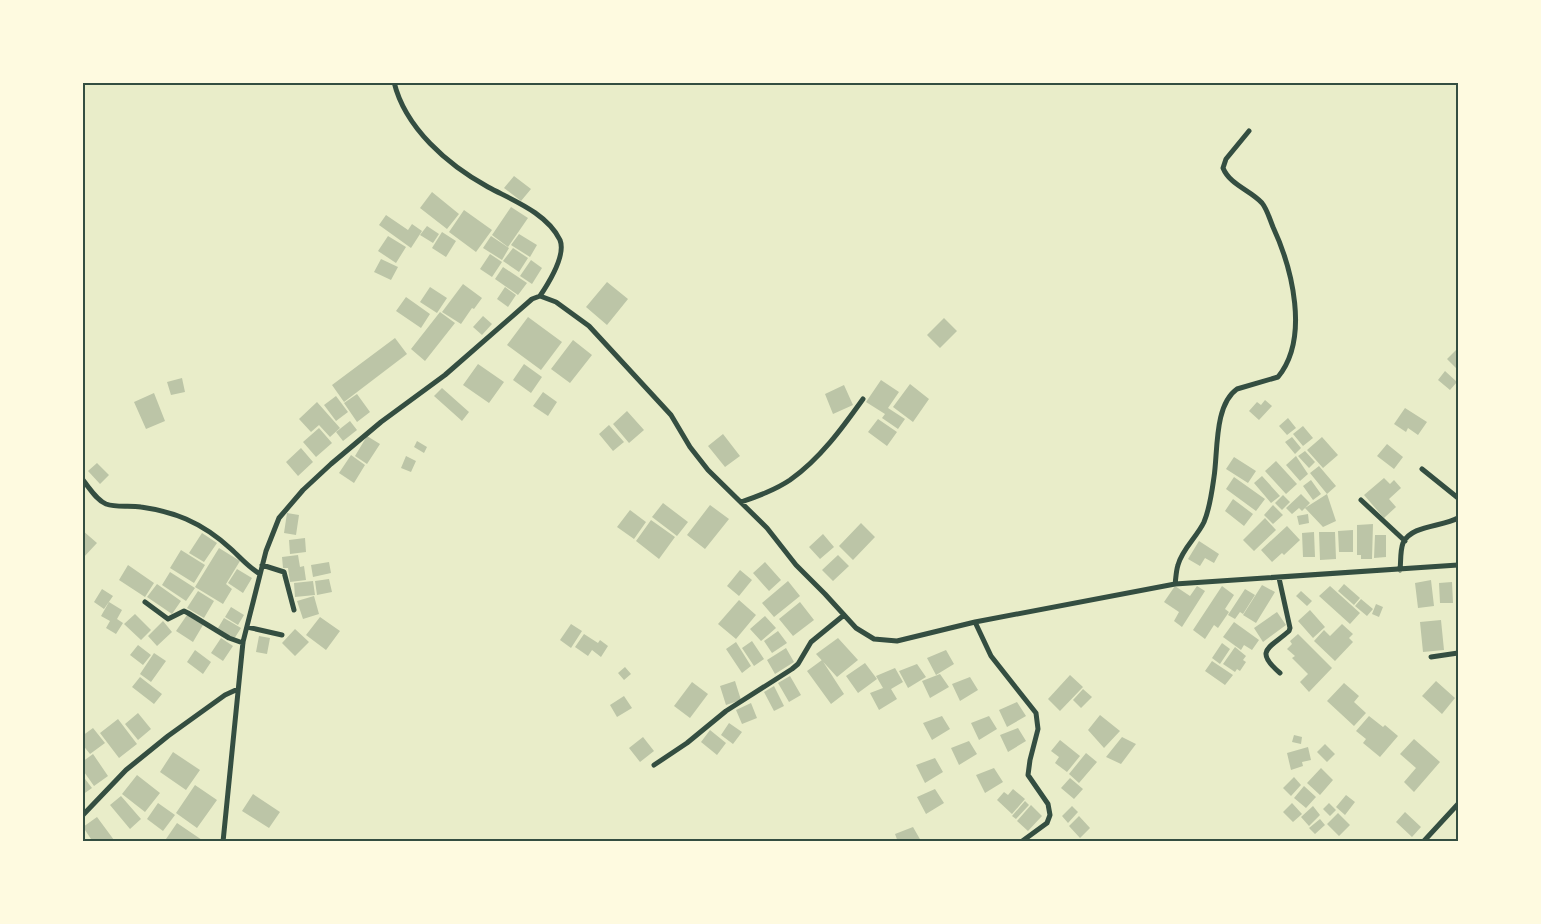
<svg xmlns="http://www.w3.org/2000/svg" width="1541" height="924" font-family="Spectral,serif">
  <rect width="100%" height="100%" fill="#e9edc9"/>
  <path fill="#bcc5a7" d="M514,176L531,189L521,201L504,188Z
    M432,192L459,214L447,229L420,208Z
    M511,207L528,218L508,247L492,235Z
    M464,210L492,230L476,252L449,232Z
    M386,215L408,230L412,224L422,231L411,248L379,225Z
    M427,226L439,234L433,243L420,235Z
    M442,232L456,241L446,257L432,248Z
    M519,234L537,245L530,257L511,245Z
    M388,236L406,247L396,263L378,251Z
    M491,236L509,248L502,260L483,248Z
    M513,248L528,258L519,272L503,261Z
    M490,254L502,262L492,277L480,269Z
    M381,259L398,267L391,280L374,272Z
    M531,260L542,268L532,284L520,276Z
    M503,267L527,283L518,295L495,279Z
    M607,282L628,299L607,325L586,307Z
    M463,284L482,298L474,309L472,308L461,324L442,312Z
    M430,287L447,298L437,313L420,302Z
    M505,287L516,295L508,307L497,299Z
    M406,297L430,314L421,328L396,311Z
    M440,312L455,323L425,361L411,349Z
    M483,316L492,324L482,335L473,327Z
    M528,317L562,342L541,370L507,345Z
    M944,318L957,331L940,348L927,335Z
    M395,338L407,354L344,402L332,385Z
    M573,340L592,355L570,383L551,369Z
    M1458,348V370L1447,359Z
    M478,364L504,382L489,403L463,385Z
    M524,364L542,377L531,393L513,380Z
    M1445,371L1457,382L1450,390L1438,380Z
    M182,378L185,392L171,395L167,382Z
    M881,380L899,392L888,408L905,419L898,429L882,418L885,414L866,402Z
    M910,384L929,399L913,422L893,407Z
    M844,385L853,405L833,414L825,394Z
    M442,388L469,412L462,421L434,396Z
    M543,392L557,402L548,416L533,406Z
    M154,393L165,421L146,429L134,402Z
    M357,394L370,412L357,422L344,403Z
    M336,396L348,412L336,421L324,405Z
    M1265,400L1272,406L1259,420L1249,411L1257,402L1261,405Z
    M317,402L340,428L330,437L319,425L311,432L299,419Z
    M1405,408L1427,422L1418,435L1408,428L1406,432L1394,424Z
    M627,411L644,430L629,443L613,424Z
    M1288,418L1296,428L1287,435L1279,426Z
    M878,419L897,432L887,446L868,432Z
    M350,421L357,430L343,441L336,432Z
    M609,425L624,442L613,451L599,434Z
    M1303,426L1313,438L1303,446L1293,434Z
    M319,428L332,443L316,457L303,442Z
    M723,434L740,456L725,467L708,446Z
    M367,436L380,444L367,464L355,456Z
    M1292,437L1301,448L1295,454L1285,442Z
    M1322,437L1338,455L1323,468L1307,450Z
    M417,441L427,447L424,453L414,447Z
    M1387,444L1403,457L1394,469L1377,456Z
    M301,448L313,462L298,476L286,462Z
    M1305,451L1315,462L1309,468L1298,456Z
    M351,455L365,465L354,483L339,473Z
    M406,456L416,461L411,472L401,468Z
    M1296,456L1308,474L1300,481L1286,465Z
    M1234,457L1256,471L1248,483L1226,469Z
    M1276,461L1297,484L1286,494L1265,471Z
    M97,463L109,475L100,484L88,471Z
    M1319,466L1336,486L1327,494L1336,521L1323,527L1305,508L1327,494L1310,473Z
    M1262,476L1280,496L1271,503L1254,483Z
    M1234,477L1265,499L1256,511L1226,489Z
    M1384,478L1390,484L1394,480L1401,488L1389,499L1396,507L1384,518L1364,495Z
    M1311,480L1321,494L1313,500L1303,486Z
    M1301,494L1310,503L1302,511L1299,508L1292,514L1286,508Z
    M1283,495L1290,502L1282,510L1275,503Z
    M1233,499L1253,514L1244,526L1225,511Z
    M663,503L688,522L677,536L652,517Z
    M710,505L729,519L705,549L687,535Z
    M1273,505L1283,515L1273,524L1264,515Z
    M630,510L646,522L634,539L617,527Z
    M287,513L299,515L296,535L284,533Z
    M1308,514L1309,523L1299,525L1297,516Z
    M1265,518L1276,530L1254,551L1243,540Z
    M651,520L675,537L659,559L636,541Z
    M861,523L875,537L853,560L839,546Z
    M1373,524L1372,559H1361V555H1357V525Z
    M1287,526L1300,540L1284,555L1282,553L1272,562L1261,550Z
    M82,530L97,543L82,559Z
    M1353,530V552H1339L1338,531Z
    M1314,532L1315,557H1303L1302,533Z
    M1319,532H1335L1336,559L1320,560Z
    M202,533L217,543L204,562L189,553Z
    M823,534L834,547L820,559L809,547Z
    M1375,535H1386V557L1374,558Z
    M305,538L306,552L290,554L289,540Z
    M1199,541L1219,554L1214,563L1205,558L1200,566L1188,559Z
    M219,548L240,561L226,584L232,589L223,604L195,587Z
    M181,550L205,565L194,583L170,568Z
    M298,555L300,567L304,566L306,580L290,582L288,568H283L282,557Z
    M838,555L849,566L833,581L822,570Z
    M329,562L331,573L313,577L311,565Z
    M765,562L781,580L769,591L753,573Z
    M128,565L154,583L145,597L119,580Z
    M237,569L252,578L243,593L228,583Z
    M740,570L752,580L739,596L727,586Z
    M170,572L195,588L186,601L162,585Z
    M329,579L332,592L317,595L315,581Z
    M1431,580L1434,606L1418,608L1415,583Z
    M313,581L315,595L295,597L294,583Z
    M788,581L800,596L774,617L762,603Z
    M1452,582L1453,603H1440L1439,583Z
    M157,584L181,601L172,614L147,597Z
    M1344,584L1360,598L1354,605L1338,591Z
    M1262,585L1275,592L1256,623L1243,615Z
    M1175,586L1190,596L1197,586L1205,591L1182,627L1174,621L1179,612L1164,602Z
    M1222,586L1234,595L1225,609L1229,612L1218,628L1214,625L1205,639L1193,630Z
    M1330,586L1360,613L1350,624L1319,596Z
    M102,589L113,596L104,609L94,602Z
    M1245,589L1255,595L1243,614L1240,612L1235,619L1228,615Z
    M198,591L214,601L204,618L187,608Z
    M1301,591L1312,601L1307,606L1296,596Z
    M314,596L319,614L303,619L297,601Z
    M1361,599L1373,609L1367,616L1355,606Z
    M739,600L756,615L736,639L718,624Z
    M109,602L122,610L117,619L123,623L116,634L106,628L110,621L101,616Z
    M800,602L814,620L793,636L779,619Z
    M1376,604L1383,607L1379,617L1372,614Z
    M231,607L244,615L238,625L225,617Z
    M1310,610L1325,627L1313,638L1298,621Z
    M1277,612L1286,625L1263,642L1254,628Z
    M135,614L151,630L141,640L124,624Z
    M187,615L203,625L193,642L176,631Z
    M765,616L776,628L761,641L750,629Z
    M320,617L340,631L326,650L306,635Z
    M224,618L241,628L234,639L218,628Z
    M1441,620L1444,650L1423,652L1420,622Z
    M163,621L172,632L157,646L148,636Z
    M1234,622L1259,640L1252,650L1244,645L1241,650L1223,637Z
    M571,624L582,631L571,648L560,640Z
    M1342,624L1353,634L1349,638L1353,642L1335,661L1314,641L1324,630L1330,636Z
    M295,629L309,642L295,656L282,643Z
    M778,631L787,643L772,653L764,641Z
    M584,634L598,643L600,640L608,646L601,657L592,650L588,656L575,647Z
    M1298,634L1332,668L1309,692L1300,682L1308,674L1292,658L1295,656L1287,649L1292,644L1290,641Z
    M259,636L270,638L267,654L256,652Z
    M221,638L233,646L223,661L211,653Z
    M838,638L858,660L837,677L816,654Z
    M752,641L764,659L754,666L742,648Z
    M736,642L751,666L742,673L726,649Z
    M1222,643L1230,649L1220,664L1212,658Z
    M138,645L151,655L143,665L130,655Z
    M1235,647L1246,656L1243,660L1246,662L1240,671L1237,669L1235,672L1223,664Z
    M786,648L794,662L775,674L767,660Z
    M195,650L211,662L203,674L187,662Z
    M946,650L954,664L936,675L927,658Z
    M154,653L166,661L151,682L140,674Z
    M822,660L844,694L831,704L807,671Z
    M1212,661L1233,675L1225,685L1205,671Z
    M865,663L877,679L858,693L846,676Z
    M917,664L926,677L908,688L899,671Z
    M625,667L631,674L624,680L618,673Z
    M895,668L903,682L891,689L897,699L879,710L870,693L883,688L876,676Z
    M940,674L949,687L930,698L922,681Z
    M1070,675L1083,687L1060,711L1048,699Z
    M790,676L801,695L789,702L778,683Z
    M140,677L162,694L154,704L132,687Z
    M970,677L978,690L960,701L952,684Z
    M735,681L741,700L726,705L720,686Z
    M1436,681L1455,698L1442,714L1422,696Z
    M692,682L708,694L690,718L674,706Z
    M1344,683L1359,696L1354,702L1366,713L1354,726L1327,701Z
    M774,686L784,706L774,711L764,692Z
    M1083,689L1092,697L1081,708L1073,700Z
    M624,696L632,708L617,717L610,705Z
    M1017,702L1026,716L1007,727L999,710Z
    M751,703L757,718L742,724L736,710Z
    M138,713L151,729L138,740L125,724Z
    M1100,715L1120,731L1104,748L1088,730Z
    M942,716L950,729L932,740L923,723Z
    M989,716L997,729L979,740L971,723Z
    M1369,716L1383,727L1385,725L1398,736L1380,757L1363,743L1366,739L1356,731Z
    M118,719L137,744L119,758L100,733Z
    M729,723L742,732L733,744L721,735Z
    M93,728L105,743L90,754L82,744V736Z
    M1018,728L1026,741L1008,752L1000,735Z
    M710,730L726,743L717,755L701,742Z
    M1294,735L1302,737L1301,744L1292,742Z
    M643,737L654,751L640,762L629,748Z
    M1122,737L1136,744L1121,764L1106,757Z
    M1414,739L1440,762L1414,792L1404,782L1416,768L1400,754Z
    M1060,740L1080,756L1067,772L1055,763L1059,757L1051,751Z
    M969,741L977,754L959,765L951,748Z
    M1325,744L1335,754L1327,762L1317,752Z
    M1308,747L1311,760L1302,762L1303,766L1291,770L1287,753Z
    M173,752L200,770L186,790L160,772Z
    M1086,753L1097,762L1079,783L1069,774Z
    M93,754L108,776L94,786L82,769V762Z
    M935,758L943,772L925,783L916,765Z
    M994,768L1003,782L985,793L976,775Z
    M1321,768L1333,780L1320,795L1307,783Z
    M82,775L92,788L82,795Z
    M137,775L160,793L145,812L122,794Z
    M1294,777L1301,785L1291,796L1283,788Z
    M1070,778L1083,789L1074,799L1061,788Z
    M195,785L217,800L197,828L176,813Z
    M1304,786L1316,797L1306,808L1294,798Z
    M935,789L944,803L926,814L917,797Z
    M1013,789L1025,799L1012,814L997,800L1004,792L1008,795Z
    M253,794L280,812L269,828L242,811Z
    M1346,795L1355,802L1345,815L1336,807Z
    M121,796L141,819L130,829L110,805Z
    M1025,801L1029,805L1016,819L1012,816Z
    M158,803L175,815L163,831L147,819Z
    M1292,803L1302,814L1293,822L1283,812Z
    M1329,803L1336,810L1330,816L1323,809Z
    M1031,805L1042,816L1028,831L1017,821Z
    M1072,806L1078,812L1068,823L1062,816Z
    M1313,806L1320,815L1309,826L1301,817Z
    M1405,812L1421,827L1412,837L1396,822Z
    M1338,813L1350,825L1339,836L1327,824Z
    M1079,816L1090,828L1080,838L1069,826Z
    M97,817L114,840L112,842H93L83,827Z
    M1320,819L1325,825L1315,834L1309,828Z
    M177,823L202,840L201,842H170L166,839Z
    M913,827L921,841L898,842L895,834Z"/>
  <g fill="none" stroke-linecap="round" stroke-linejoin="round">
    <path stroke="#344e41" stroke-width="5" d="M394,82C405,128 448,165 488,187C512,200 547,213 560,240C566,255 548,284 540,296
      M1422,469L1458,498
      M82,479C89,487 96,500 106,504C117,508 129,505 141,507C155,509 172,513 186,519C202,526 218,537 231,549C241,558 248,567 260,574
      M1361,500L1405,541
      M741,502C758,496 775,490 790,480C820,459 843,427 863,399
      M262,565L284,572L294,610
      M1400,570C1401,562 1400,551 1403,543C1411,525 1442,527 1458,518
      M1279,578L1290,628L1289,631C1270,648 1253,650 1280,673
      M1175,584C1176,578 1176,571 1178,565C1182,549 1197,537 1204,522C1210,508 1212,491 1214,477C1218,452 1214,405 1237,389L1278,377C1310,338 1292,268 1273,227C1270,220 1267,209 1262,203C1250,190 1230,185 1223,168L1226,159L1249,131
      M145,602L168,619L184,611L188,613L229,638L243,643
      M975,622L991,656L1036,713L1038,729L1030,760L1028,775L1048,804L1050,815L1047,823L1021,842
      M247,627L282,635
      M1431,657L1458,653
      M654,765L687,743L726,711L792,669L798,664L811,642L844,615
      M82,816L126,770L168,736L225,695L238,689
      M223,842L243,642L266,551L279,518L303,490L331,464L381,422L445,375L532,299L540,296L556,302L589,326L671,415L690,447L708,470L767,528L796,565L825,594L856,628L874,639L897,641L975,622L1175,584L1458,565
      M1423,842L1458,804"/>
  </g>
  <rect width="1541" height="924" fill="none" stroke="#fefae0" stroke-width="168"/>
  <rect x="84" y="84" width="1373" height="756" fill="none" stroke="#344e41" stroke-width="2"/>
</svg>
